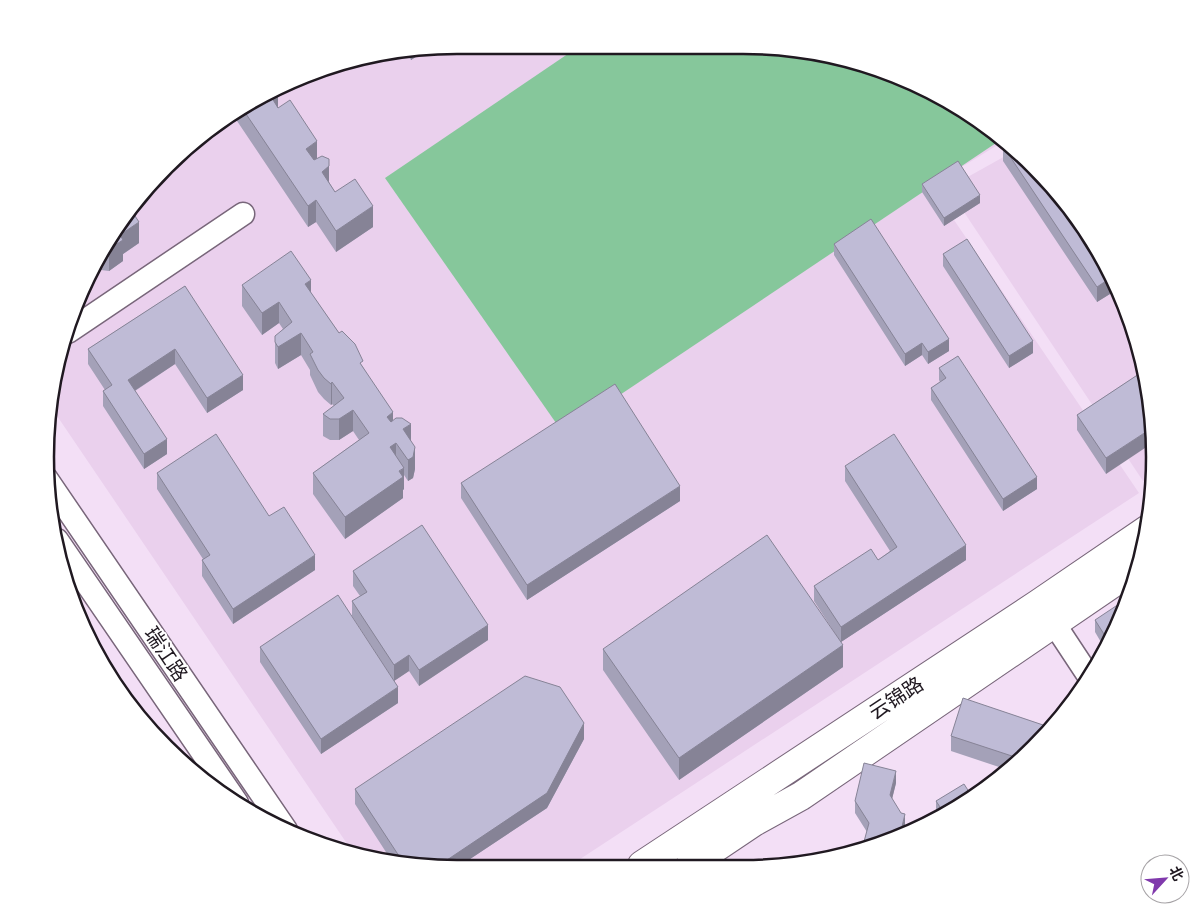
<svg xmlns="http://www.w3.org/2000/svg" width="1200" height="914" font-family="'Alegreya Sans','Noto Sans SC',sans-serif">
  <rect width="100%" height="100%" fill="#f3dff6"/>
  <path fill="#ead0ed" d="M457,45L770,46L850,59L972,115L1004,141L931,186L1139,493L571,865H403L354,854L51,407L53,376L88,275L147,185L251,100L350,59Z
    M1016,150L1085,228L1124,299L1147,376L1155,457L1153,474L1143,481L948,188Z"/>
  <path fill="#86c79b" d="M581,45L770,46L850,59L972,115L1002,139L563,433L385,178Z"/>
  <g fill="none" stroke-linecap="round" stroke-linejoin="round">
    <g stroke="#78667a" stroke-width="25">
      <path id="minor" d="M68,332L243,214
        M46,478L286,830
        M57,540L237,803
        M1055,625L1090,678"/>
    </g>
    <g stroke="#78667a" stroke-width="30">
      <path id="major" d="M642,865L1038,604L1148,529
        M690,865L754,822L801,796L1138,566"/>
    </g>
    <use href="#minor" stroke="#fff" stroke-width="22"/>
    <use href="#major" stroke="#fff" stroke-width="28"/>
  </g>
  <path fill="#a4a1b8" d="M428,49L411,60L405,52Z
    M278,89V108L317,158L329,159V182L335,192L373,227L336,252L316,222L308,227L233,115L251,100Z
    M1003,146L1085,228L1118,289L1097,302L1003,161Z
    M922,184L980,203L944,226L922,192Z
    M131,210L139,243L123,254V261L109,271L101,270L88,275Z
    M834,244L949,351L928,364L922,355L905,366L834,255Z
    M943,254L1033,353L1009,368L943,266Z
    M242,285L311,293L363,367L393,420L411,442L415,469L413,478L408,481L404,475V489L403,490V498L345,539L313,494V473L359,440L353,431L339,440H330L323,436V414L334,406L332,404L331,405L324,399L318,392L310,375V370L301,355L278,369L275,363V342L283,329L279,323L262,335L242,306Z
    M185,286L243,390L207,413L175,364L135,391L167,454L144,469L103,406V391L105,390L88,364V349Z
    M939,368L1037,489L1003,511L931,400V388L940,382L939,380Z
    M1145,370L1106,474L1077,430V415Z
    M845,466L966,560L841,642L843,667L679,780L603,670V649L840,641L814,601V586L878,560L890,551L845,481Z
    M157,473L269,516L315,570L233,624L202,576V560L203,559L157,489Z
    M461,483L680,501L527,600L461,498Z
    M353,571L488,640L419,686L409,671L394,681L352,616V601L360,596L353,586Z
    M1124,614L1105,649L1095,632V620Z
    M260,647L398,703L321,754L260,662Z
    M951,736L1035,748L1008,770L951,751Z
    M584,739L547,808L461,865H403L393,863L355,804V789Z
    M896,783L892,799L905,826L876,847L862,850L867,832L855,813V801Z
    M972,799L938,816L936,813V801Z"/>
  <path fill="#868396" d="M428,49L411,60V51Z
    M278,89V114L272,98Z
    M317,141V163L306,170V149Z
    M329,166V188L322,172Z
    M980,195V203L944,226V218Z
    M316,200V222L308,227V206Z
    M373,206V227L336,252V231Z
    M139,222V243L123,254V261L109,271V249L120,235Z
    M101,255V270L86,279L88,275Z
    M1112,277L1118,289L1097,302V287Z
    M311,280V302L305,284Z
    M279,302V323L262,335V313Z
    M301,333V355L278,369V347Z
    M949,339V351L928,364V352Z
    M1033,341V353L1009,368V356Z
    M922,343V355L905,366V354Z
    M175,349V364L128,395V380Z
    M243,375V390L207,413V398Z
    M332,382V404L331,405V384Z
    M353,410V431L339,440V419Z
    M393,412V433L387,417Z
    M411,424V445L403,429Z
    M1152,428L1154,442L1106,474V458Z
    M167,439V454L144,469V454Z
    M396,443V464L390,447Z
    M415,447V469L413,478L408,481V460Z
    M404,468V489L403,490V498L345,539V517Z
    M1037,477V489L1003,511V499Z
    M680,486V501L527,600V585Z
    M966,545V560L841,642V627Z
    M315,555V570L233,624V609Z
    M488,625V640L419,686V670Z
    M843,645V667L679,780V758Z
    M409,655V671L394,681V665Z
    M398,687V703L321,754V739Z
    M584,723V739L547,808L461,865H441V864Z
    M896,771V783L890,807V795Z
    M905,814V826L903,833L900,835Z"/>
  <path fill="#bfbbd6" stroke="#868396" d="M278,89V93L272,98L278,108L290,100L317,141L306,149L314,160L322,156L329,159V166L322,172L335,192L355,179L373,206L336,231L316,200L308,206L242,108L251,100Z
    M1007,143L1035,166L1085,228L1112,277L1097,287L1003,146Z
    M958,161L980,195L944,218L922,184Z
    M131,210L139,222L120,235L123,240L109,249H105Z
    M871,219L949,339L928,352L922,343L905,354L834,244Z
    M967,239L1033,341L1009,356L943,254Z
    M291,251L311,280L305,284L339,333L342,331L355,344L363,361L360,363L393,412L387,417L391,422L396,418H402L411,424L403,429L415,447L413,457L408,460L396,443L390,447L404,468L399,471L403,477L345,517L313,473L369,433L353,410L339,419H330L323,414L344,398L332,382L331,384L324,378L318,370L310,354L313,352L301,333L278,347L275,342V336L292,322L279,302L262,313L242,285Z
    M185,286L243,375L207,398L175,349L128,380L167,439L144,454L103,391L112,385L88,349Z
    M958,356L1037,477L1003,499L931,388L946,378L939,368Z
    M1145,370L1147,376L1152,428L1106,458L1077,415Z
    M615,384L680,486L527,585L461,483Z
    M216,434L269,516L284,507L315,555L233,609L202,560L210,555L157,473Z
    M894,434L966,545L841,627L814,586L871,549L878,560L897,547L845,466Z
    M422,525L488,625L419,670L409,655L394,665L352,601L367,592L353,571Z
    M767,535L843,645L679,758L603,649Z
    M338,595L398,687L321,739L260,647Z
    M1128,598L1124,614L1109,642L1095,620Z
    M525,676L560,687L584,723L547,793L441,864L399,856L355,789Z
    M963,698L1049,727L1050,729L1035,748L1021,759L951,736Z
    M864,763L896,771L890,795L901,813L905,814L900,835L876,847L863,850L862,849L869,823L855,801Z
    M964,784L973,798L944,813L936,801Z
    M730,861L748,866H729Z"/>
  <g text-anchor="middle" stroke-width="4" stroke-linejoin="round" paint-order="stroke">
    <g font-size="20" fill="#201921" stroke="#fff">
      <text transform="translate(166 654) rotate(56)" y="7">瑞江路</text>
      <text transform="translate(896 698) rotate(-33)" y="7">云锦路</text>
    </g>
  </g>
  <path d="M0 0H1200V914H0ZM457 54H743A403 403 0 0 1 1146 457V457A403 403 0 0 1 743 860H457A403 403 0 0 1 54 457V457A403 403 0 0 1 457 54Z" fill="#fff" fill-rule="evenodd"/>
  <path fill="none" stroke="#201921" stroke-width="2.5" d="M457 54H743A403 403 0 0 1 1146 457V457A403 403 0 0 1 743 860H457A403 403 0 0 1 54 457V457A403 403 0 0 1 457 54Z"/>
  <g transform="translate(1165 879) rotate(64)"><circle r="24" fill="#ffffff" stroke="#a6a3a6"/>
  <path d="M0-4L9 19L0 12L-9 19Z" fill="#8039ac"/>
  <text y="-8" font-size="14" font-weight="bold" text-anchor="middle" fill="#201921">北</text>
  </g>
</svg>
